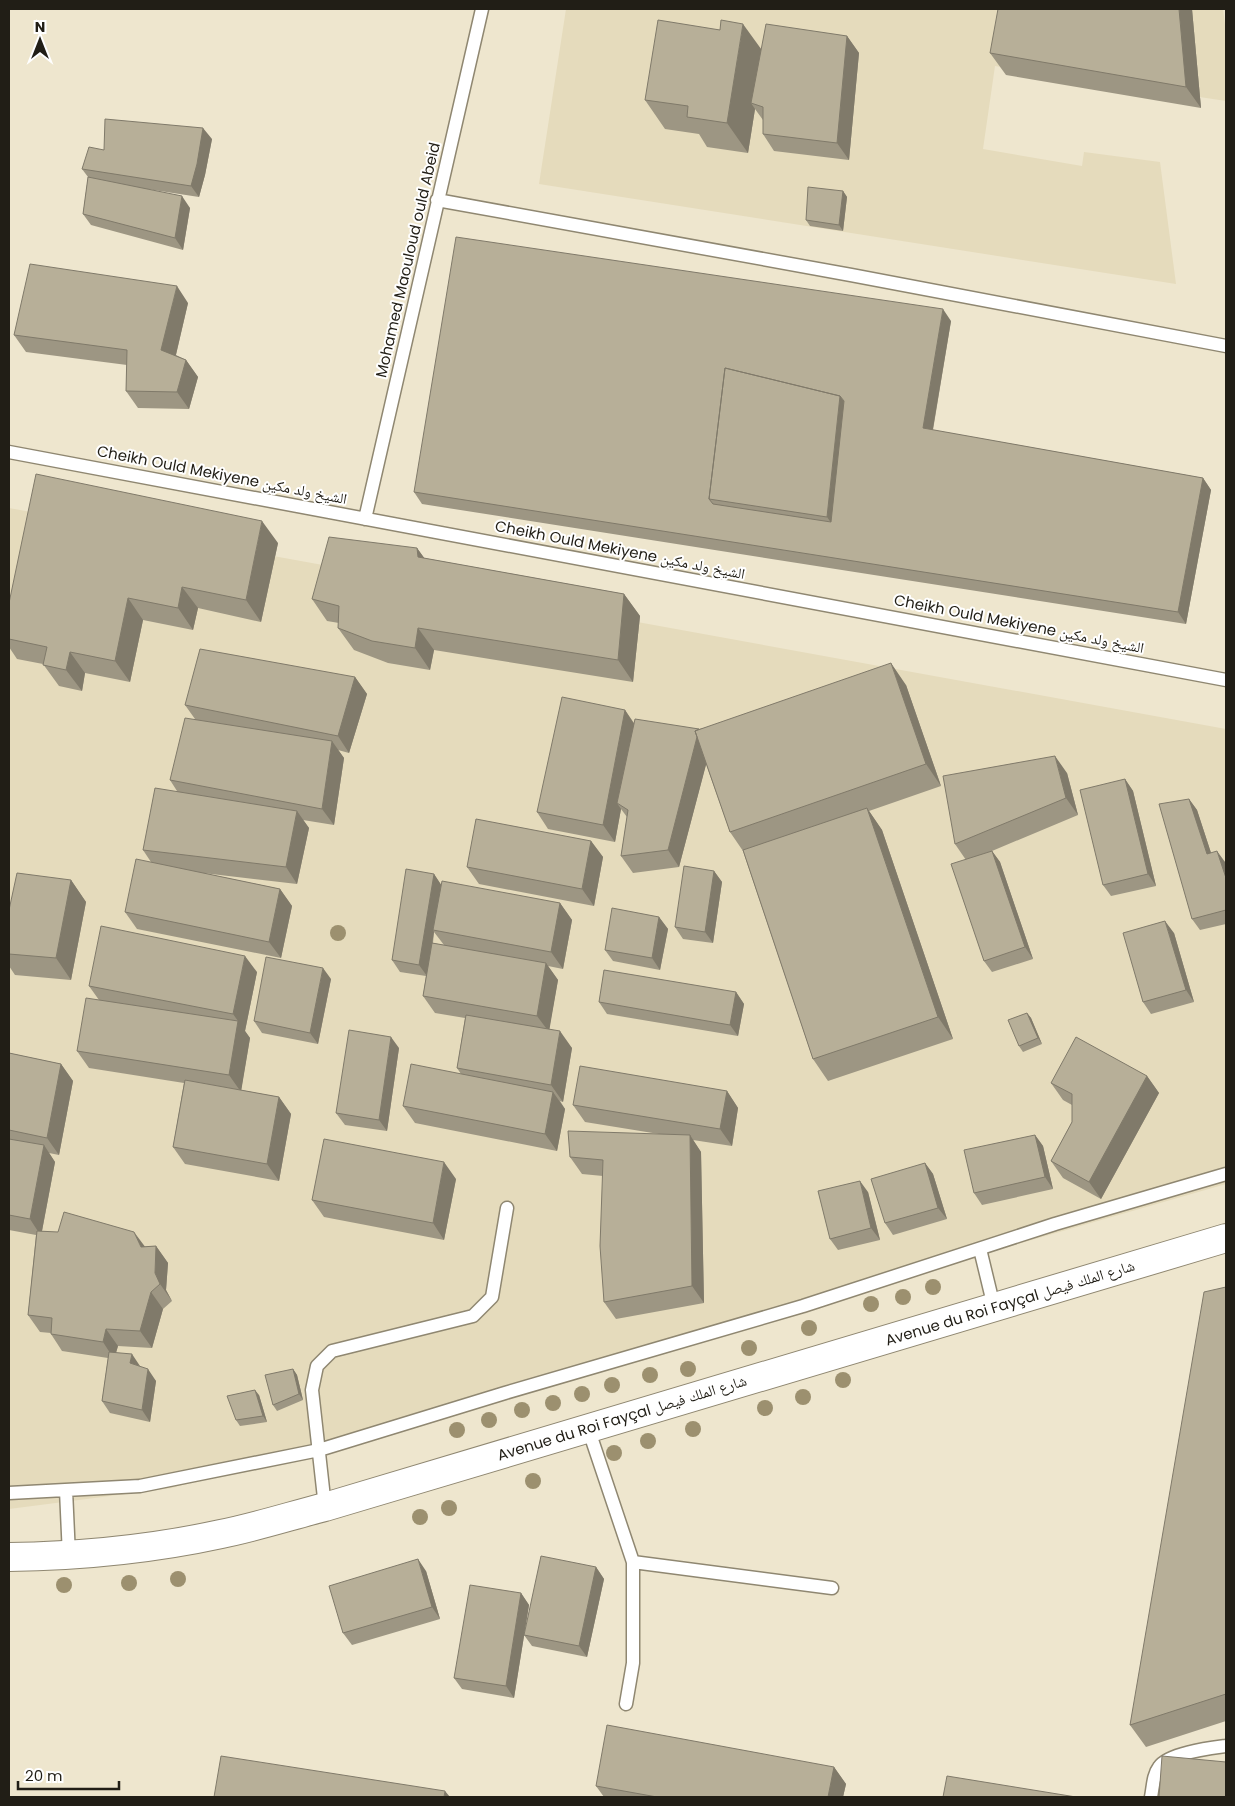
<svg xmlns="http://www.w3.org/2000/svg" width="1235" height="1806" font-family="Poppins,'Noto Naskh Arabic',sans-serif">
  <rect width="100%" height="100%" fill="#eee6ce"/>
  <path fill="#e5dbbc" d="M566,9H1223L1226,32V101L995,66L983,149L1082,166L1084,152L1160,162L1176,284L539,184Z
    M9,508L1226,729V1184L172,1488L9,1509Z"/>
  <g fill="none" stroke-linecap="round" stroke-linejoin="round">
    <g stroke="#8f8771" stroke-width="15">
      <path id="service" d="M437,200L851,275L1226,346
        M9,452L1226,680
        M365,519L482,9
        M980,1249L994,1307
        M588,1428L633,1562V1663L626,1704
        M66,1490L69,1556
        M9,1493L140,1486L319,1450L505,1393L803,1306L1055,1224L1226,1174
        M325,1507L312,1390L317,1366L332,1351L473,1316L492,1297L507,1208
        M633,1562L832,1588
        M1151,1797C1153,1787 1153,1775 1159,1767C1168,1753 1211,1748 1226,1746"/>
    </g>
    <g stroke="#8f8771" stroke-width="30">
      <path id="tertiary" d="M9,1557C80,1556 152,1549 221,1534C256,1527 290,1516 325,1507L1226,1238"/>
    </g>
    <use href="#service" stroke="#fff" stroke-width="12"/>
    <use href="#tertiary" stroke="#fff" stroke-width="28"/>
  </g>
  <g fill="#9c906f">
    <circle cx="338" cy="933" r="8"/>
    <circle cx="933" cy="1287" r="8"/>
    <circle cx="903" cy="1297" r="8"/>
    <circle cx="871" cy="1304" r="8"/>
    <circle cx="809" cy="1328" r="8"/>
    <circle cx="749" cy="1348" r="8"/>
    <circle cx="688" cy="1369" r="8"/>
    <circle cx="650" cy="1375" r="8"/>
    <circle cx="843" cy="1380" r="8"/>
    <circle cx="612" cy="1385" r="8"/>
    <circle cx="582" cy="1394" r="8"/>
    <circle cx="803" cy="1397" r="8"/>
    <circle cx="553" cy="1403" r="8"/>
    <circle cx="765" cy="1408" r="8"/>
    <circle cx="522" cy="1410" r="8"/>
    <circle cx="489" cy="1420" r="8"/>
    <circle cx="693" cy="1429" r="8"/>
    <circle cx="457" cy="1430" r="8"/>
    <circle cx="648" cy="1441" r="8"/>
    <circle cx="614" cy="1453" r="8"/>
    <circle cx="533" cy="1481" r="8"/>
    <circle cx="449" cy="1508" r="8"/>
    <circle cx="420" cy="1517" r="8"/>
    <circle cx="178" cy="1579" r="8"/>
    <circle cx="129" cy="1583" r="8"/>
    <circle cx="64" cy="1585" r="8"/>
  </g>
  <path fill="#9d9683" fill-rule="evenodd" d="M1192,9L1201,108L1006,75L990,53Z
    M847,36L859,53L849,160L774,151L763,134V120L755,109L748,153L707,147L699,134L665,129L645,100L761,50Z
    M212,139L205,175L199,197L147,189L190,208L183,250L91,225L83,214L88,177L82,169L104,150Z
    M843,191L847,197L843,231L810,226L806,220Z
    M188,303L176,355L186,360L198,377L189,409L138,408L126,391L127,365L26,352L14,335Z
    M951,321L933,430L1203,478L1211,490L1186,624L422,504L414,492Z
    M278,543L261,622L198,608L193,630L143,620L130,682L85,673L82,691L59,686L43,664L17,659L9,647V639Z
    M417,548L424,558L624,594L640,616L633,682L434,650L430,670L388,663L354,650L338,628L339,623L327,621L312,599Z
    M355,677L367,694L349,753L338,750L344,758L334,825L303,820L309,828L297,884L203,873L280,889L292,906L281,958L137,929L125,912L151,862L143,850L177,791L170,780L195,719L185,705Z
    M906,685L941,786L869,811L882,830L953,1039L828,1081L813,1059L743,851L730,832L706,764L679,867L633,873L621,856L627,817L621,809L615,842L548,829L537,812L625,710L634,723L699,729Z
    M1067,773L1078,815L992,851L1000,862L1033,959L992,972L984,961L966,860L955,844Z
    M1125,779L1133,791L1156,886L1111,896L1103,885Z
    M1189,799L1197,810L1211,853L1225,862L1226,866V924L1200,930L1192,919Z
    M591,841L603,857L594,906L479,884L467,867Z
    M714,871L722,882L713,943L683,939L675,927Z
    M434,874L441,885L560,903L572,920L563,969L548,966L558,980L549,1029L572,1048L563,1102L560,1101L565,1109L557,1151L415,1123L403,1106L461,1074L457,1068L465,1018L435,1013L423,996L426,976L400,972L392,960ZM434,932L444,945L433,943Z
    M71,880L86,902L71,980L15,975L9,966V910Z
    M659,917L668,929L660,970L613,961L605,950Z
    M1174,933L1194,1002L1151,1014L1143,1002Z
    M257,972L245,1031L250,1038L241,1090L279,1097L291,1114L279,1181L185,1164L173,1147L184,1083L89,1068L77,1051L99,1000L89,986Z
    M331,979L318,1044L262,1033L254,1021Z
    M736,992L744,1004L738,1036L607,1014L599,1002Z
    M1027,1013L1031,1018L1042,1044L1023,1052L1019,1046Z
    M399,1048L387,1131L345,1125L336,1113Z
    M9,1053L61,1064L73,1081L59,1155L49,1153L55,1162L42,1231L144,1247L156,1246L168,1263L166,1290L172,1301L163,1309L152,1348L118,1346L116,1353L140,1366L156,1381L150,1422L110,1413L102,1401L108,1358L62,1351L51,1334V1333L40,1332L28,1315L36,1235L9,1230Z
    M1147,1076L1159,1093L1101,1199L1063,1178L1051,1161L1072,1122V1105L1063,1100L1051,1083Z
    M727,1091L738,1108L732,1146L693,1140L701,1152L704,1303L616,1319L604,1302L603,1176L582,1174L570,1157L659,1134L585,1122L573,1105Z
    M1035,1135L1043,1146L1053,1189L982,1205L974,1193Z
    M925,1163L933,1174L947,1219L893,1235L885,1223Z
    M456,1179L444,1240L324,1217L312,1200Z
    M868,1192L880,1240L838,1250L830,1239Z
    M1226,1287V1721L1146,1747L1130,1725Z
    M293,1369L297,1375L303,1400L277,1411L273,1405Z
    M259,1395L267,1422L240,1426L236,1420Z
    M596,1567L604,1579L587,1657L532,1646L524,1635Z
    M426,1571L440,1619L352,1645L343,1633Z
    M521,1593L529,1605L514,1698L462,1689L454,1678Z
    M834,1767L846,1784L843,1797H604L596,1786Z"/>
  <path fill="#807a6a" d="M1179,9H1192L1201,108L1186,87Z
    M743,24L764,53L751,103L755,109L748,153L727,123Z
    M847,36L859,53L849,160L837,143Z
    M203,128L212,139L205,175L199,197L191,186Z
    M843,191L847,197L843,231L839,225Z
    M182,196L190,208L183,250L175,238Z
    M177,286L188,303L173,367L161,350Z
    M943,309L951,321L931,440L923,428Z
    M186,360L198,377L189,409L177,392Z
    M840,396L852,413L839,534L827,517Z
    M1203,478L1211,490L1186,624L1178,612Z
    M262,521L278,543L261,622L246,600Z
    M417,548L433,570L418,557Z
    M182,587L198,608L193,630L178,608Z
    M624,594L640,616L633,682L618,660Z
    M128,598L143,620L130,682L115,661Z
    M418,628L434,650L430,670L415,648Z
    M70,652L85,673L82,691L66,670Z
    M891,663L906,685L941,786L926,764Z
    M355,677L367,694L349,753L338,736Z
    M625,710L636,727L617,803L621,809L615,842L603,825Z
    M699,729L711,746L679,867L668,850Z
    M332,741L344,758L334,825L322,809Z
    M1055,756L1067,773L1078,815L1066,798Z
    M1125,779L1133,791L1156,886L1148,874Z
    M1189,799L1197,810L1215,865L1207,854Z
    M867,808L882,830L953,1039L938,1017Z
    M297,811L309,828L297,884L286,867Z
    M591,841L603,857L594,906L582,889Z
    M992,851L1000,862L1033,959L1025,947Z
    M1217,851L1225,862L1226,866V878Z
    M714,871L722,882L713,943L705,932Z
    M434,874L442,886L433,930L434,932L427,976L419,965Z
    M71,880L86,902L71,980L56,958Z
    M280,889L292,906L281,958L269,942Z
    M560,903L572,920L563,969L551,952Z
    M659,917L668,929L660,970L652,958Z
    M1165,921L1174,933L1194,1002L1186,990Z
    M245,956L257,972L245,1031L250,1038L241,1092L229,1075L238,1021L233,1014Z
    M546,963L558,980L549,1032L537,1016Z
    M323,968L331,979L318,1044L310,1033Z
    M736,992L744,1004L738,1036L730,1025Z
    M1027,1013L1031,1018L1042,1044L1038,1038Z
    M560,1031L572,1048L563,1102L551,1085Z
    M391,1037L399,1048L387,1131L379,1120Z
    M61,1064L73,1081L59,1155L47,1138Z
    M1147,1076L1159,1093L1101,1199L1089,1182Z
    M727,1091L738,1108L732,1146L720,1129Z
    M553,1092L565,1109L557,1151L545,1134Z
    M279,1097L291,1114L279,1181L267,1164Z
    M690,1135L701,1152L704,1303L692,1286Z
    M1035,1135L1043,1146L1053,1189L1045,1177Z
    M44,1145L55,1162L41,1236L30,1219Z
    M444,1162L456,1179L444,1240L433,1223Z
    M925,1163L933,1174L947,1219L938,1208Z
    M860,1181L868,1192L880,1240L871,1228Z
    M134,1232L146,1248L141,1247Z
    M156,1246L168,1263L166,1290L172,1301L160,1284L155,1273Z
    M151,1292L163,1309L152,1348L140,1331Z
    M106,1329L118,1346L114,1359L103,1342Z
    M132,1354L140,1366L130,1363Z
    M148,1369L156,1381L150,1422L142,1410Z
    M293,1369L297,1375L303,1400L299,1394Z
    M255,1390L259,1395L267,1422L263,1416Z
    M418,1559L426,1571L440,1619L432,1607Z
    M596,1567L604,1579L587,1657L579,1646Z
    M521,1593L529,1605L514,1698L506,1686Z
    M834,1767L846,1784L843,1797H828Z
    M445,1791L450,1797H444Z"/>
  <path fill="#b7af98" stroke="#807a6a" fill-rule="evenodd" d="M998,9H1179L1186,87L990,53Z
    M658,20L720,30L721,20L743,24L727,123L687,117L688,106L645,100Z
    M766,24L847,36L837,143L763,134V107L751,103Z
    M105,119L203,128L197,164L191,186L82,169L89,147L104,150Z
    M88,177L182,196L175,238L83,214Z
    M808,187L843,191L839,225L806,220Z
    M456,237L943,309L923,428L1203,478L1178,612L414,492ZM725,368L840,396L844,401L831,522L713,504L709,499Z
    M30,264L177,286L161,350L186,360L177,392L126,391L127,350L14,335Z
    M725,368L840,396L827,517L709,499Z
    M36,474L262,521L246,600L182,587L178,608L128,598L115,661L70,652L66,670L43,665L47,647L9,639V603Z
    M329,537L417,548L418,557L624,594L618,660L418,628L415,648L372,641L338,628L339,606L312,599Z
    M200,649L355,677L338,736L185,705Z
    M891,663L926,764L730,832L695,731Z
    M562,697L625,710L603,825L537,812Z
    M185,718L332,741L322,809L170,780Z
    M635,719L699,729L695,731L697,737L668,850L621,856L628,810L617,803Z
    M1055,756L1066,798L955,844L943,776Z
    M1125,779L1148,874L1103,885L1080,790Z
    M155,788L297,811L286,867L143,850Z
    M1189,799L1207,854L1217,851L1226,878V910L1192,919L1159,804Z
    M867,808L938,1017L813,1059L743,850Z
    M476,819L591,841L582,889L467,867Z
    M992,851L1025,947L984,961L951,864Z
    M136,859L280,889L269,942L125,912Z
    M684,866L714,871L705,932L675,927Z
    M406,869L434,874L419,965L392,960Z
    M17,873L71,880L56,958L9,954V910Z
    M442,881L560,903L551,952L433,930Z
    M612,908L659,917L652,958L605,950Z
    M1165,921L1186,990L1143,1002L1123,933Z
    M101,926L245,956L233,1014L89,986Z
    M432,943L546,963L537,1016L423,996Z
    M266,957L323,968L310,1033L254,1021Z
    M604,970L736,992L730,1025L599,1002Z
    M86,998L238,1021L229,1075L77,1051Z
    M1027,1013L1038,1038L1019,1046L1008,1020Z
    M466,1015L560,1031L551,1085L457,1068Z
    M349,1030L391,1037L379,1120L336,1113Z
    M1076,1037L1147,1076L1089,1182L1051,1161L1072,1122V1094L1051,1083Z
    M9,1053L61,1064L47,1138L9,1130Z
    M411,1064L553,1092L545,1134L403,1106Z
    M580,1066L727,1091L720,1129L573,1105Z
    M185,1080L279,1097L267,1164L173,1147Z
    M568,1131L690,1135L692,1286L604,1302L600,1246L603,1160L570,1157Z
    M1035,1135L1045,1177L974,1193L964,1150Z
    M9,1139L44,1145L30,1219L9,1215Z
    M324,1139L444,1162L433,1223L312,1200Z
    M925,1163L938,1208L885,1223L871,1179Z
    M860,1181L871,1228L830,1239L818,1191Z
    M64,1212L134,1232L141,1247L156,1246L155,1273L160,1284L151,1292L140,1331L106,1329L103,1342L51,1334L52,1318L28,1315L37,1231L58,1232Z
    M1226,1287V1694L1130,1725L1204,1292Z
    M109,1352L132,1354L130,1363L148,1369L142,1410L102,1401Z
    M293,1369L299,1394L273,1405L265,1375Z
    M255,1390L263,1416L236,1420L227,1396Z
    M541,1556L596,1567L579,1646L524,1635Z
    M418,1559L432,1607L343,1633L329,1586Z
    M470,1585L521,1593L506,1686L454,1678Z
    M607,1725L834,1767L828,1797H657L596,1786Z
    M221,1756L445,1791L444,1797H214Z
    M1162,1756L1226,1762V1797H1159Z
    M947,1776L1076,1797H943Z"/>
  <g text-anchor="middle" stroke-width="4" stroke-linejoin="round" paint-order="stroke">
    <g font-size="15" fill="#211e16" stroke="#fff">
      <text transform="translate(408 260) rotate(-77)" y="5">Mohamed Maouloud ould Abeid</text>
      <text transform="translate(222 475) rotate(11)" y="5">Cheikh Ould Mekiyene الشيخ ولد مكين</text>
      <text transform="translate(620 550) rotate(11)" y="5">Cheikh Ould Mekiyene الشيخ ولد مكين</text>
      <text transform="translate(1019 624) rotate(11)" y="5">Cheikh Ould Mekiyene الشيخ ولد مكين</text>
      <text transform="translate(1010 1303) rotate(-17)" y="5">Avenue du Roi Fayçal شارع الملك فيصل</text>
      <text transform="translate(622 1418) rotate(-17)" y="5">Avenue du Roi Fayçal شارع الملك فيصل</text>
    </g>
  </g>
  <rect width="1235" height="1806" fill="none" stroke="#211e16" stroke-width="20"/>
  <g transform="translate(40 40)" stroke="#ffffff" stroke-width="4" paint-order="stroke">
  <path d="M0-4L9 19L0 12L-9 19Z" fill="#211e16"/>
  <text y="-8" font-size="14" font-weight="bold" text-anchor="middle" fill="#211e16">N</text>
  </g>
  <path d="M18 1781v8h101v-8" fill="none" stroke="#211e16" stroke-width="2.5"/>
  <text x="25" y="1781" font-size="15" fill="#211e16" stroke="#ffffff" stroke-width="4" paint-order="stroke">20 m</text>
</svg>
